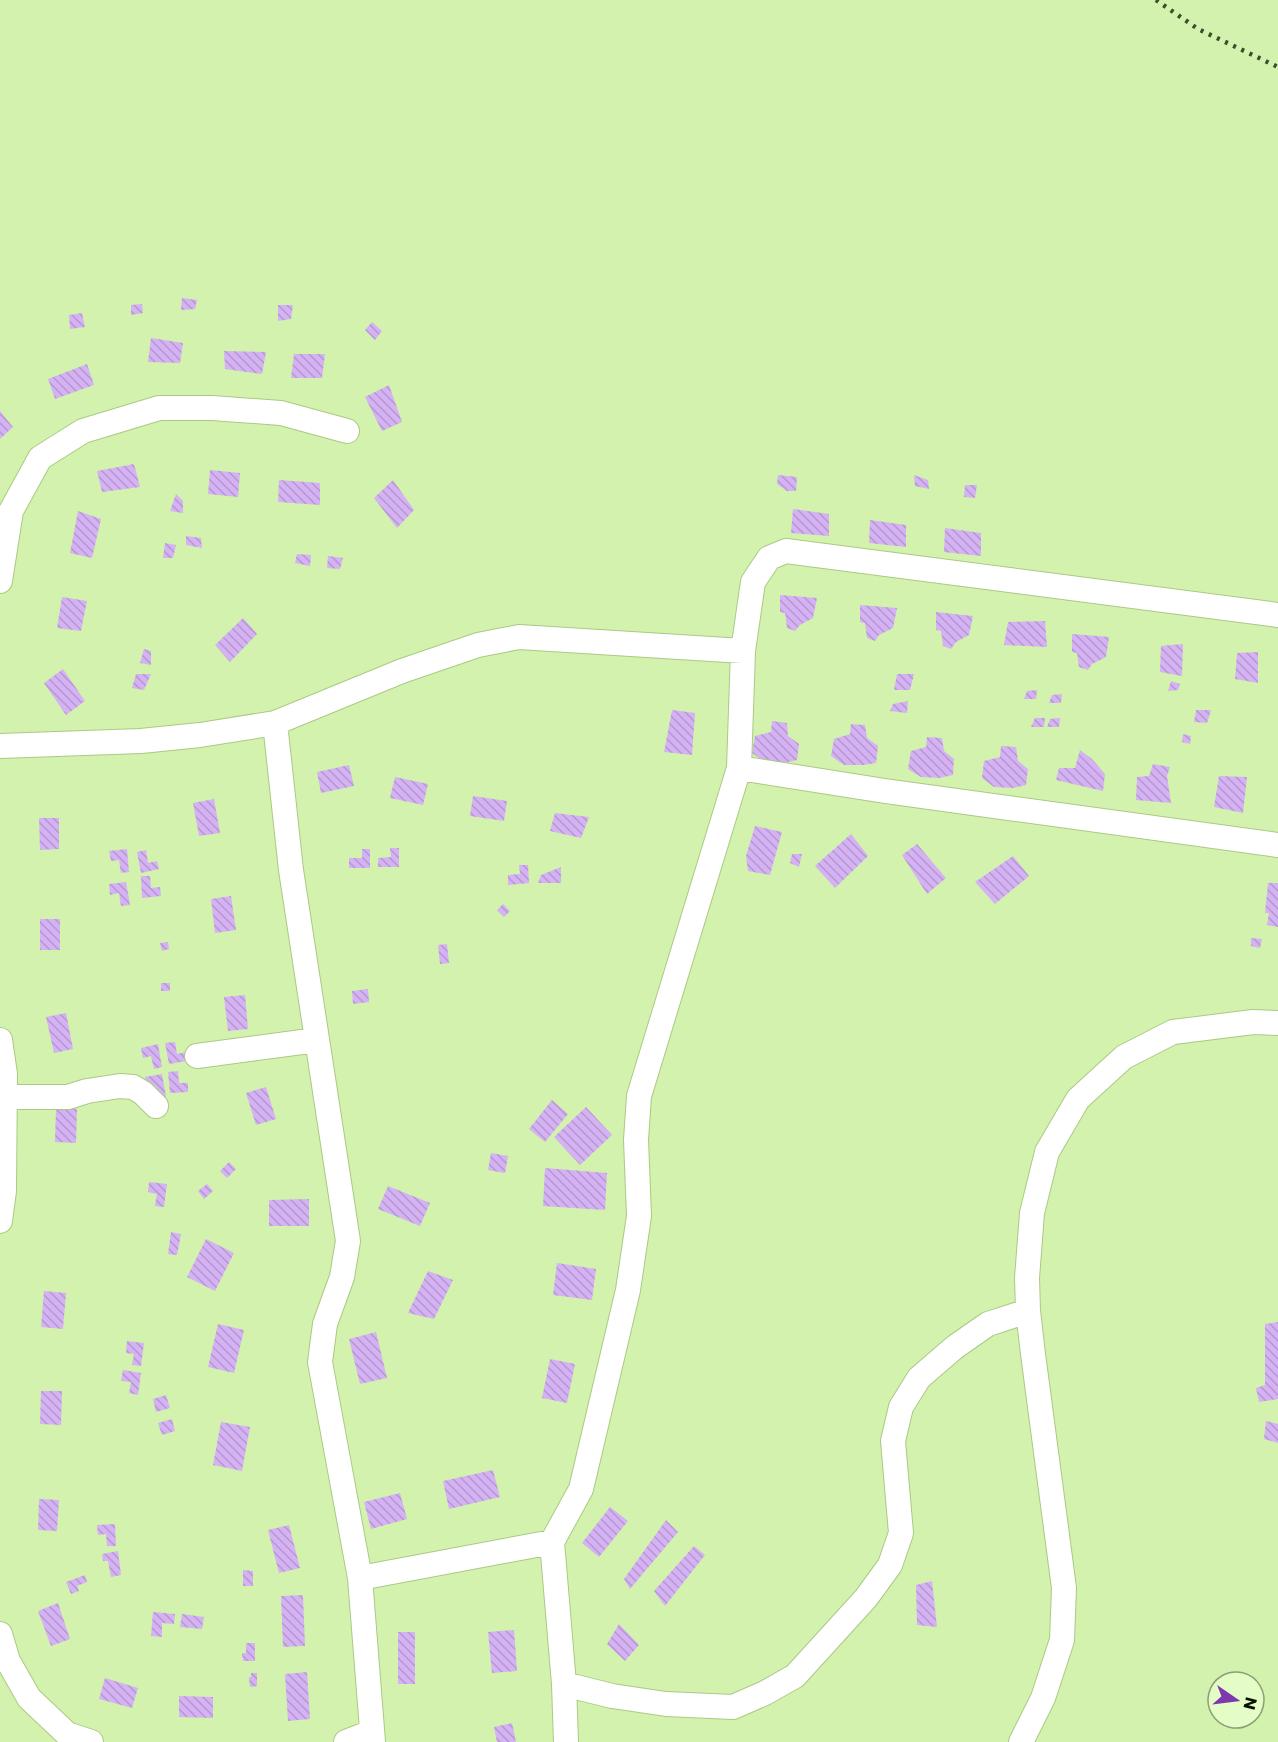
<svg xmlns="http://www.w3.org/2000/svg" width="1278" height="1742" font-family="Poppins,sans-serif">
  <defs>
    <pattern id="building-back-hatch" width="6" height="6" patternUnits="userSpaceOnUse" patternTransform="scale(1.5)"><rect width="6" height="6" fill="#d4b2f4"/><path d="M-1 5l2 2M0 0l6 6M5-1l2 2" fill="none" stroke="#b498cf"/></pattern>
  </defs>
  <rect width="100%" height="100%" fill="#d3f2ad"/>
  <path fill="url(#building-back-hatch)" d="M182,298L197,300L195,309L181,310Z
    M142,304L143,313L131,315V305Z
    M278,305H293L291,319L278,321Z
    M82,313L85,327L70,329L69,315Z
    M372,322L382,331L375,340L365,330Z
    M151,338L183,343L180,363L148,362Z
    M224,351L266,352L262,374L225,369Z
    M294,354H325L322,378H291Z
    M87,364L94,385L55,399L48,379Z
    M389,385L402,422L382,431L365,397Z
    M0,411L13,427L0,439Z
    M134,464L140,487L102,492L97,471Z
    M210,470L240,473L238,497L208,494Z
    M778,475L797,477L796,491H787L777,484Z
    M914,475L928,480L929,489L915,486Z
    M279,480L320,483V505L278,502Z
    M393,480L414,510L397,528L374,498Z
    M965,485H977L975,498L964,497Z
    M176,494L183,501V513L170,511Z
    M793,509L829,514V536L791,533Z
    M78,511L101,519L92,558L70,553Z
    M870,520L906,525V547L869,543Z
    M945,528L981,533V556L944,552Z
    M186,536L201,538L202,548L186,545Z
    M165,543L176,545L173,558H163Z
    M297,554L311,555L310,566L295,563Z
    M328,556L343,558L340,569L327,568Z
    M780,595L817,598L813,618L800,625L795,631L787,628L785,613L780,612Z
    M62,597L87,601L81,631L57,628Z
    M860,605L897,608L893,628L879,635L875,641L867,638L865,623L860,622Z
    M936,612L973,616L969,635L956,642L951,649L943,646L941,631L936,630Z
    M243,618L257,634L230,662L215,645Z
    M1045,621L1047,647L1004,645L1008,622Z
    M1072,634L1109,637L1106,657L1092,664L1088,670L1079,667L1077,653L1072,652Z
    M1183,644L1182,676L1160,672L1161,646Z
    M144,649L151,651V665L140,663Z
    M1258,652V683L1235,679L1237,653Z
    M63,669L85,701L66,715L44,683Z
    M136,674H151L144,690L132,688Z
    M897,674H914L910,690H894Z
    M1171,681L1180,684L1178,690L1168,691Z
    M1037,690L1036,699H1024L1027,691Z
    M1062,694L1061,703H1049L1052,695Z
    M908,701L907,713L890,711L893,704Z
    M672,710L695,713L692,755L664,752Z
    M1196,710H1211L1207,723L1194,722Z
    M1035,718H1045L1044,727H1031Z
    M1060,718L1059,727H1047L1050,719Z
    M772,721L787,723L788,736L799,744L797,760L784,763L765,762L752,753L755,736L771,732Z
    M851,724L865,725L867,738L878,746L876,763L863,765H844L831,756L834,739L850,734Z
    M1183,734L1191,736L1190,744L1182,742Z
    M927,737L942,738L944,751L954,759L953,775L939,778L921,777L908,769L911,751L926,747Z
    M1001,746L1016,747L1018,761L1028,769L1026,785L1013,788L994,787L982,778L984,761L1000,757Z
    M1080,750L1092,759L1105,774L1103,791L1056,780L1059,768H1075Z
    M1153,764L1170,767L1167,776L1171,803L1136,800L1137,777L1149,776Z
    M349,765L354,786L321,793L317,772Z
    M1219,776L1247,777L1243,813L1214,807Z
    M395,777L428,784L423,805L390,798Z
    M473,796L507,801L504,821L470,816Z
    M214,799L220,833L199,836L193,803Z
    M555,813L589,817L581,838L550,831Z
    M39,818H59V849L40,850Z
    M755,826L782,832L770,875L748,871L746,856Z
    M851,834L868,856L835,888L815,866Z
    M917,844L946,878L927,894L902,855Z
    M390,848H399V867H378V858L391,857Z
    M127,849L129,872L121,873L119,860L111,861L109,851Z
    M362,849H370V868H349V858H362Z
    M146,850L148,863L157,861L159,869L141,873L137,852Z
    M792,854H802L799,867L790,863Z
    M1013,856L1029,876L995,904L975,882Z
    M519,865H528L529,883L508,885V875L520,874Z
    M561,867V883H538L541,875Z
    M141,876H150L151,888L160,887L161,896L142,898Z
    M126,882L130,905L121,906L119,893L110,895L109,884Z
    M1268,883H1278V927L1267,925L1269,913H1265Z
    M231,896L236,930L215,933L211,899Z
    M503,904L510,911L504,917L497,910Z
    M40,919H60V950H40Z
    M1251,938L1262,939L1260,948L1251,946Z
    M168,942L169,949L162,951L160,943Z
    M447,944L449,963L440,964L438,945Z
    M161,983H170V991H161Z
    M368,989L369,1002L353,1004L352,991Z
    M245,995L248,1029L228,1031L224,997Z
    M66,1013L73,1049L54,1053L46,1017Z
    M175,1042L177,1054L186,1052L187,1061L169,1064L165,1043Z
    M158,1044L162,1067L154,1069L151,1056L143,1058L141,1048Z
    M178,1071L179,1083H188V1092L170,1093L168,1072Z
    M162,1074L166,1097L157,1099L156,1086L147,1088L145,1077Z
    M266,1087L276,1119L256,1125L246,1093Z
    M552,1100L568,1114L545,1142L529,1129Z
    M586,1107L612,1135L580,1165L554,1137Z
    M56,1108L77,1109L76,1143L55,1142Z
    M491,1153L508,1156L505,1173L488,1170Z
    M229,1162L236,1169L227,1178L220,1171Z
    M545,1168L607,1173L605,1210L543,1206Z
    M149,1182L167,1184L164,1207L155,1206L157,1194L148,1192Z
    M207,1184L213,1191L204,1199L198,1191Z
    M388,1186L430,1203L420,1226L378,1209Z
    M309,1199V1226H269V1200Z
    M171,1232L181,1234L177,1255L168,1254Z
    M206,1239L234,1253L215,1291L187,1277Z
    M557,1263L596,1269L592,1300L553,1295Z
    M428,1271L453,1280L434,1319L408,1313Z
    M44,1291L66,1293L63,1329L41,1327Z
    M1278,1322V1399L1259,1402L1256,1388L1265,1385V1324Z
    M218,1324L244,1330L234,1373L208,1367Z
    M376,1332L387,1378L360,1384L349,1339Z
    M127,1341L144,1343L141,1366L132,1365L134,1354L126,1353Z
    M550,1359L575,1364L567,1403L542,1398Z
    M123,1370L141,1373L138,1395L129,1393L131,1382L121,1381Z
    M41,1391H62L61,1425L40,1424Z
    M166,1395L170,1408L156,1412L153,1399Z
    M172,1419L175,1431L162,1435L158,1423Z
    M1266,1421L1278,1424V1443L1264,1439Z
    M221,1422L250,1427L242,1471L213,1465Z
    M493,1470L500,1497L449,1509L443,1481Z
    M400,1493L407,1519L371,1529L364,1502Z
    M39,1499L59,1500L57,1531L38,1530Z
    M610,1507L628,1521L599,1557L582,1543Z
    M666,1520L678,1532L630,1589L624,1579Z
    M115,1524L116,1546H107L106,1534L98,1535L97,1525Z
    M289,1525L300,1568L279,1573L268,1530Z
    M694,1546L705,1555L665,1606L654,1591Z
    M118,1551L121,1575L111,1577L108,1561H103L102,1554Z
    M243,1570L253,1571V1586H243Z
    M85,1575L87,1582L77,1586L79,1591L71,1594L66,1582Z
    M932,1581L937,1627L917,1625L916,1585Z
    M303,1595L305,1646L283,1647L281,1596Z
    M58,1603L70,1639L51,1646L38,1611Z
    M153,1612L175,1614L174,1624L162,1623V1637L151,1636Z
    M182,1614L204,1617L202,1629L180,1627Z
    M619,1624L639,1645L625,1661L607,1644Z
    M514,1630L517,1671L492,1673L488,1632Z
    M398,1632H415V1684H398Z
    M246,1643H255V1661H243L242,1653H246Z
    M307,1672L310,1719L288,1721L285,1674Z
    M251,1673H257V1686L250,1687L249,1677H251Z
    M105,1678L138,1688L132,1708L99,1699Z
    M179,1696L213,1697V1718L179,1717Z
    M512,1723L516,1742H497L494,1727Z"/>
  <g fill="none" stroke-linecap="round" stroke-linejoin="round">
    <g stroke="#abc985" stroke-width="26">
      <path id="minor" d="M0,581L11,511L40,458L83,431L159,408H212L281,413L347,431
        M1278,615L786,551L769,558L753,582L743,651L739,768L885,791L1278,845
        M275,723L291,870L348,1241L342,1277L325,1324L320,1362L360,1578L373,1742
        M0,746L141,741L200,735L275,723L402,671L478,645L519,637L743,651
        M0,1040L5,1074L4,1191L0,1221
        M197,1056L317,1040
        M5,1097H68L87,1091L120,1086L133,1087L143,1093L156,1106
        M360,1578L552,1542
        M0,1634L8,1661L29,1698L67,1734L91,1742
        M564,1684L612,1696L666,1704L733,1707L765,1693L795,1676L866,1598L890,1565L901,1533L893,1441L901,1407L919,1378L955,1347L988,1324L1028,1311
        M346,1742L372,1732
        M566,1742L564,1684L552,1542L581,1489L628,1290L639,1216L636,1140L639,1096L739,768
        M1021,1742L1043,1698L1062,1640L1064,1588L1033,1354L1028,1311L1027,1278L1032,1213L1047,1152L1078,1099L1124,1057L1173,1032L1253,1022L1278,1023"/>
    </g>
    <use href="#minor" stroke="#fff" stroke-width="24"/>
    <path stroke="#3c4c2d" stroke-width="4.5" stroke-dasharray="3 6" stroke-linecap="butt" d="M1156,0L1198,29L1278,67"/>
  </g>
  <g transform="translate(1236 1700) rotate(104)"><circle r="28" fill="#e4fdc6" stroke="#8c9f77" stroke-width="1.5"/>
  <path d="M0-4.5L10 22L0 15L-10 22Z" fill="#7d39ad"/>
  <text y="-9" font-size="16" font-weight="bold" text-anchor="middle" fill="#071100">N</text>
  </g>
</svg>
